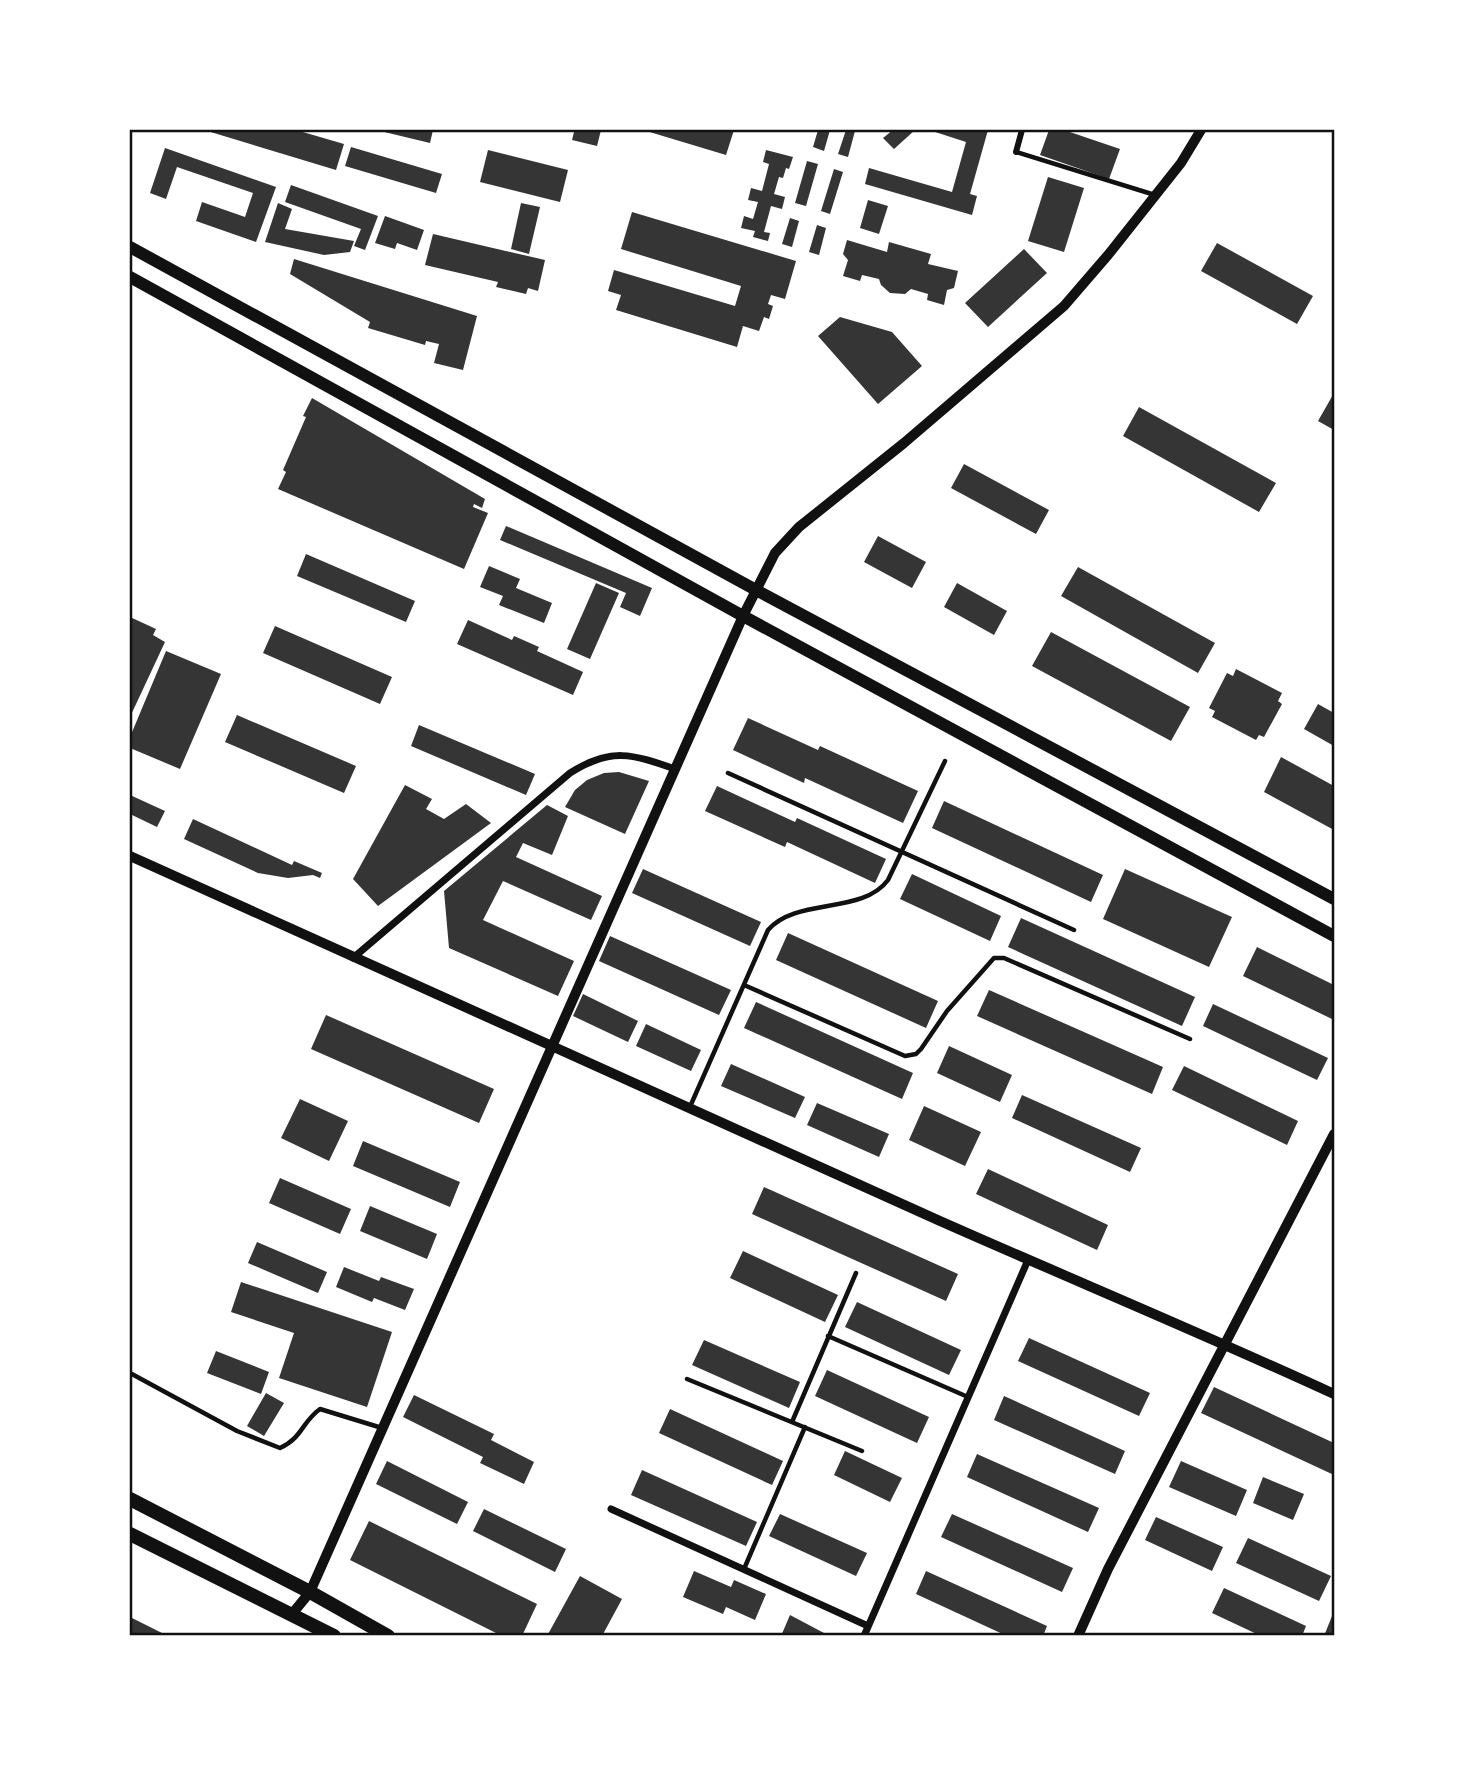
<svg xmlns="http://www.w3.org/2000/svg" width="1464" height="1765" font-family="'Golos Text',sans-serif">
  <rect width="100%" height="100%" fill="#fff"/>
  <path fill="#353535" d="M204,130H296L344,144L336,170Z
    M376,130H433L430,143Z
    M643,130H734L726,155Z
    M818,130H830L824,151L813,147Z
    M846,130L855,131L848,157L838,154Z
    M893,130H915L894,149L883,138Z
    M929,130H988L970,194L977,196L972,215L865,184L869,168L952,192L966,142Z
    M1049,130H1064L1120,149L1109,179L1040,155Z
    M566,131V130H601L597,146L572,140L574,132Z
    M351,147L442,174L436,193L345,166Z
    M165,148L276,187L256,242L196,221L202,202L245,217L253,193L177,167L166,199L150,193Z
    M488,150L568,170L560,202L480,182Z
    M766,150L793,157L789,169L786,168L783,178L779,177L774,194L785,197L782,209L771,206L764,232L770,233L768,241L753,237L755,231L741,228L744,216L753,219L758,202L748,200L751,188L762,191L769,164L763,162Z
    M807,161L818,164L806,206L795,203Z
    M834,169L843,172L830,214L821,211Z
    M1048,177L1084,188L1064,252L1028,241Z
    M291,185L378,216L365,250L354,246L361,229L285,202Z
    M868,200L888,206L879,234L860,228Z
    M278,203L292,209L285,229L354,241L350,252L324,255L265,242Z
    M521,203L540,207L529,254L511,249Z
    M632,212L796,261L785,299L771,295L768,304L773,306L769,319L764,317L759,331L743,326L737,347L616,310L621,295L608,291L614,270L735,306L741,286L621,249Z
    M385,216L424,230L417,250L397,243L395,249L375,243Z
    M790,218L799,221L792,247L782,244Z
    M817,225L826,228L819,255L809,252Z
    M433,234L545,260L538,291L528,288L526,294L496,287L498,282L425,265Z
    M847,240L887,252L889,242L931,254L928,264L958,271L954,288L947,290L944,305L927,300L928,294L911,289L905,294L890,293L881,285L879,279L862,275L860,281L843,276L848,260L843,254Z
    M1217,243L1313,296L1297,324L1201,271Z
    M1024,249L1047,273L988,327L965,303Z
    M294,259L477,316L463,370L434,363L439,344L426,341L425,345L368,328L370,322L290,274Z
    M840,317L892,332L922,366L878,404L818,336Z
    M1334,393V430L1318,421Z
    M312,398L485,499L482,508L474,504L473,507L488,513L464,569L278,489L286,472L283,470L306,417L303,416Z
    M1139,407L1276,483L1259,512L1123,436Z
    M964,464L1049,510L1036,534L951,488Z
    M506,526L652,588L640,616L620,607L626,593L500,540Z
    M878,536L926,562L912,588L864,562Z
    M306,554L415,601L406,622L297,576Z
    M489,566L520,579L516,588L552,603L544,623L499,605L503,596L480,587Z
    M1078,567L1215,643L1198,673L1061,596Z
    M596,583L619,593L590,659L567,649Z
    M957,583L1007,611L994,635L944,607Z
    M130,617L156,629L153,635L165,642L130,717Z
    M468,620L512,640L514,636L539,647L537,651L583,672L573,695L457,644Z
    M275,626L392,677L380,704L263,653Z
    M1051,632L1190,707L1171,741L1032,666Z
    M166,651L221,674L180,769L130,748V737Z
    M1236,669L1282,693L1278,701L1282,704L1264,737L1259,735L1256,740L1212,717L1215,711L1209,708L1227,673L1233,676Z
    M1318,704L1334,713V746L1304,729Z
    M237,715L356,766L344,793L225,742Z
    M748,718L818,750L820,746L918,791L903,823L805,778L804,783L733,750Z
    M419,725L535,774L526,795L411,746Z
    M1281,757L1334,786V830L1264,792Z
    M619,772L649,781L625,834L565,807L575,790L587,780L604,773Z
    M405,785L432,799L426,809L444,819L466,804L491,823L378,906L353,879Z
    M717,786L795,822L797,818L886,859L875,883L787,842L785,847L705,811Z
    M130,795L165,811L157,827L130,814Z
    M944,801L1103,875L1091,902L932,828Z
    M547,805L568,816L552,855L523,843L516,857L602,896L591,920L503,881L483,920L574,961L558,996L449,948L444,891Z
    M193,819L292,865L294,861L322,873L320,878L313,875L288,878L258,873L184,839Z
    M643,869L761,922L750,946L632,893Z
    M1125,869L1232,917L1209,967L1103,919Z
    M912,874L1001,916L990,941L900,899Z
    M1021,918L1195,997L1182,1026L1008,947Z
    M788,933L938,1001L926,1028L776,960Z
    M610,936L731,990L719,1015L599,961Z
    M1257,947L1334,985V1020L1243,976Z
    M989,990L1163,1067L1152,1094L977,1016Z
    M583,994L638,1021L628,1042L573,1016Z
    M756,1002L913,1073L902,1099L744,1028Z
    M1213,1004L1328,1058L1317,1080L1203,1026Z
    M326,1015L494,1089L479,1123L311,1049Z
    M646,1024L701,1050L691,1071L636,1046Z
    M949,1046L1012,1075L1000,1102L937,1073Z
    M731,1064L805,1097L795,1118L721,1086Z
    M1184,1066L1298,1121L1287,1145L1172,1090Z
    M1022,1095L1141,1148L1130,1172L1012,1118Z
    M300,1099L348,1121L329,1161L281,1138Z
    M817,1103L889,1134L879,1157L807,1125Z
    M924,1106L981,1132L965,1166L909,1140Z
    M363,1141L460,1182L450,1207L353,1166Z
    M988,1169L1108,1225L1097,1250L976,1194Z
    M280,1178L351,1209L340,1234L269,1203Z
    M764,1187L958,1274L946,1301L752,1214Z
    M370,1206L437,1234L427,1259L360,1231Z
    M257,1242L327,1272L318,1293L248,1263Z
    M743,1251L838,1295L825,1322L730,1278Z
    M344,1267L379,1281L381,1277L414,1289L405,1310L374,1298L372,1302L336,1287Z
    M241,1282L392,1332L367,1407L279,1378L294,1333L231,1312Z
    M857,1302L961,1350L949,1375L845,1327Z
    M1029,1338L1150,1393L1139,1416L1018,1361Z
    M704,1340L800,1382L789,1408L692,1365Z
    M216,1351L269,1372L261,1394L207,1373Z
    M827,1370L929,1417L917,1443L815,1396Z
    M1214,1387L1334,1443V1475L1201,1413Z
    M266,1393L284,1403L264,1436L247,1426Z
    M414,1395L494,1434L491,1440L534,1462L524,1484L480,1463L483,1457L403,1417Z
    M1004,1396L1125,1451L1115,1474L994,1420Z
    M670,1409L783,1461L772,1485L659,1433Z
    M845,1451L902,1478L890,1502L834,1475Z
    M977,1454L1099,1508L1088,1532L967,1477Z
    M387,1461L468,1502L457,1524L376,1484Z
    M1181,1461L1247,1490L1236,1516L1169,1487Z
    M642,1470L757,1522L746,1546L631,1495Z
    M1263,1477L1304,1494L1293,1520L1253,1503Z
    M484,1509L566,1549L555,1572L473,1531Z
    M780,1514L867,1553L856,1576L769,1536Z
    M952,1514L1073,1568L1062,1592L941,1537Z
    M1156,1517L1223,1547L1212,1571L1145,1540Z
    M369,1521L537,1604L522,1636H502L350,1560Z
    M1248,1538L1331,1576L1319,1601L1236,1563Z
    M694,1571L731,1587L734,1580L766,1594L755,1620L726,1607L723,1614L683,1597Z
    M926,1571L1047,1626L1043,1636H1007L916,1594Z
    M580,1576L622,1599L602,1636H547Z
    M1224,1588L1306,1626L1302,1636H1261L1212,1613Z
    M1334,1611V1636H1324Z
    M790,1615L824,1633L823,1636H781Z
    M130,1617L168,1636H130Z"/>
  <g fill="none" stroke-linecap="round" stroke-linejoin="round">
    <path stroke="#111" stroke-width="4.5" d="M1016,152L1155,195
      M728,773L1074,930
      M744,985L905,1056L916,1054L921,1049L947,1011L994,958H1004L1190,1039
      M689,1109L768,930C797,897 862,915 888,880L945,761
      M828,1336L968,1397
      M130,1373L237,1431L280,1448C303,1437 301,1423 320,1409L382,1428
      M687,1379L862,1451
      M792,1422L856,1273
      M744,1569L805,1427"/>
    <path stroke="#111" stroke-width="6" d="M1016,152L1022,130"/>
    <path stroke="#111" stroke-width="7" d="M353,958L570,773C611,747 632,754 675,769
      M611,1509L868,1626
      M864,1636L1028,1260"/>
    <path stroke="#111" stroke-width="10" d="M130,856C399,979 669,1101 940,1221C1071,1279 1204,1334 1334,1394
      M292,1614L310,1592L743,616L775,553L799,527L904,443L1064,306L1108,255L1181,163L1201,130
      M1078,1636L1108,1569L1334,1134"/>
    <path stroke="#111" stroke-width="12" d="M130,247L756,590L1334,899
      M130,277L743,616L1334,936"/>
    <path stroke="#111" stroke-width="14" d="M130,1499L310,1592L388,1636
      M130,1534L334,1636"/>
  </g>
  <rect width="1464" height="1765" fill="none" stroke="#ffffff" stroke-width="262"/>
  <rect x="131" y="131" width="1202" height="1503" fill="none" stroke="#111" stroke-width="2.5"/>
</svg>
